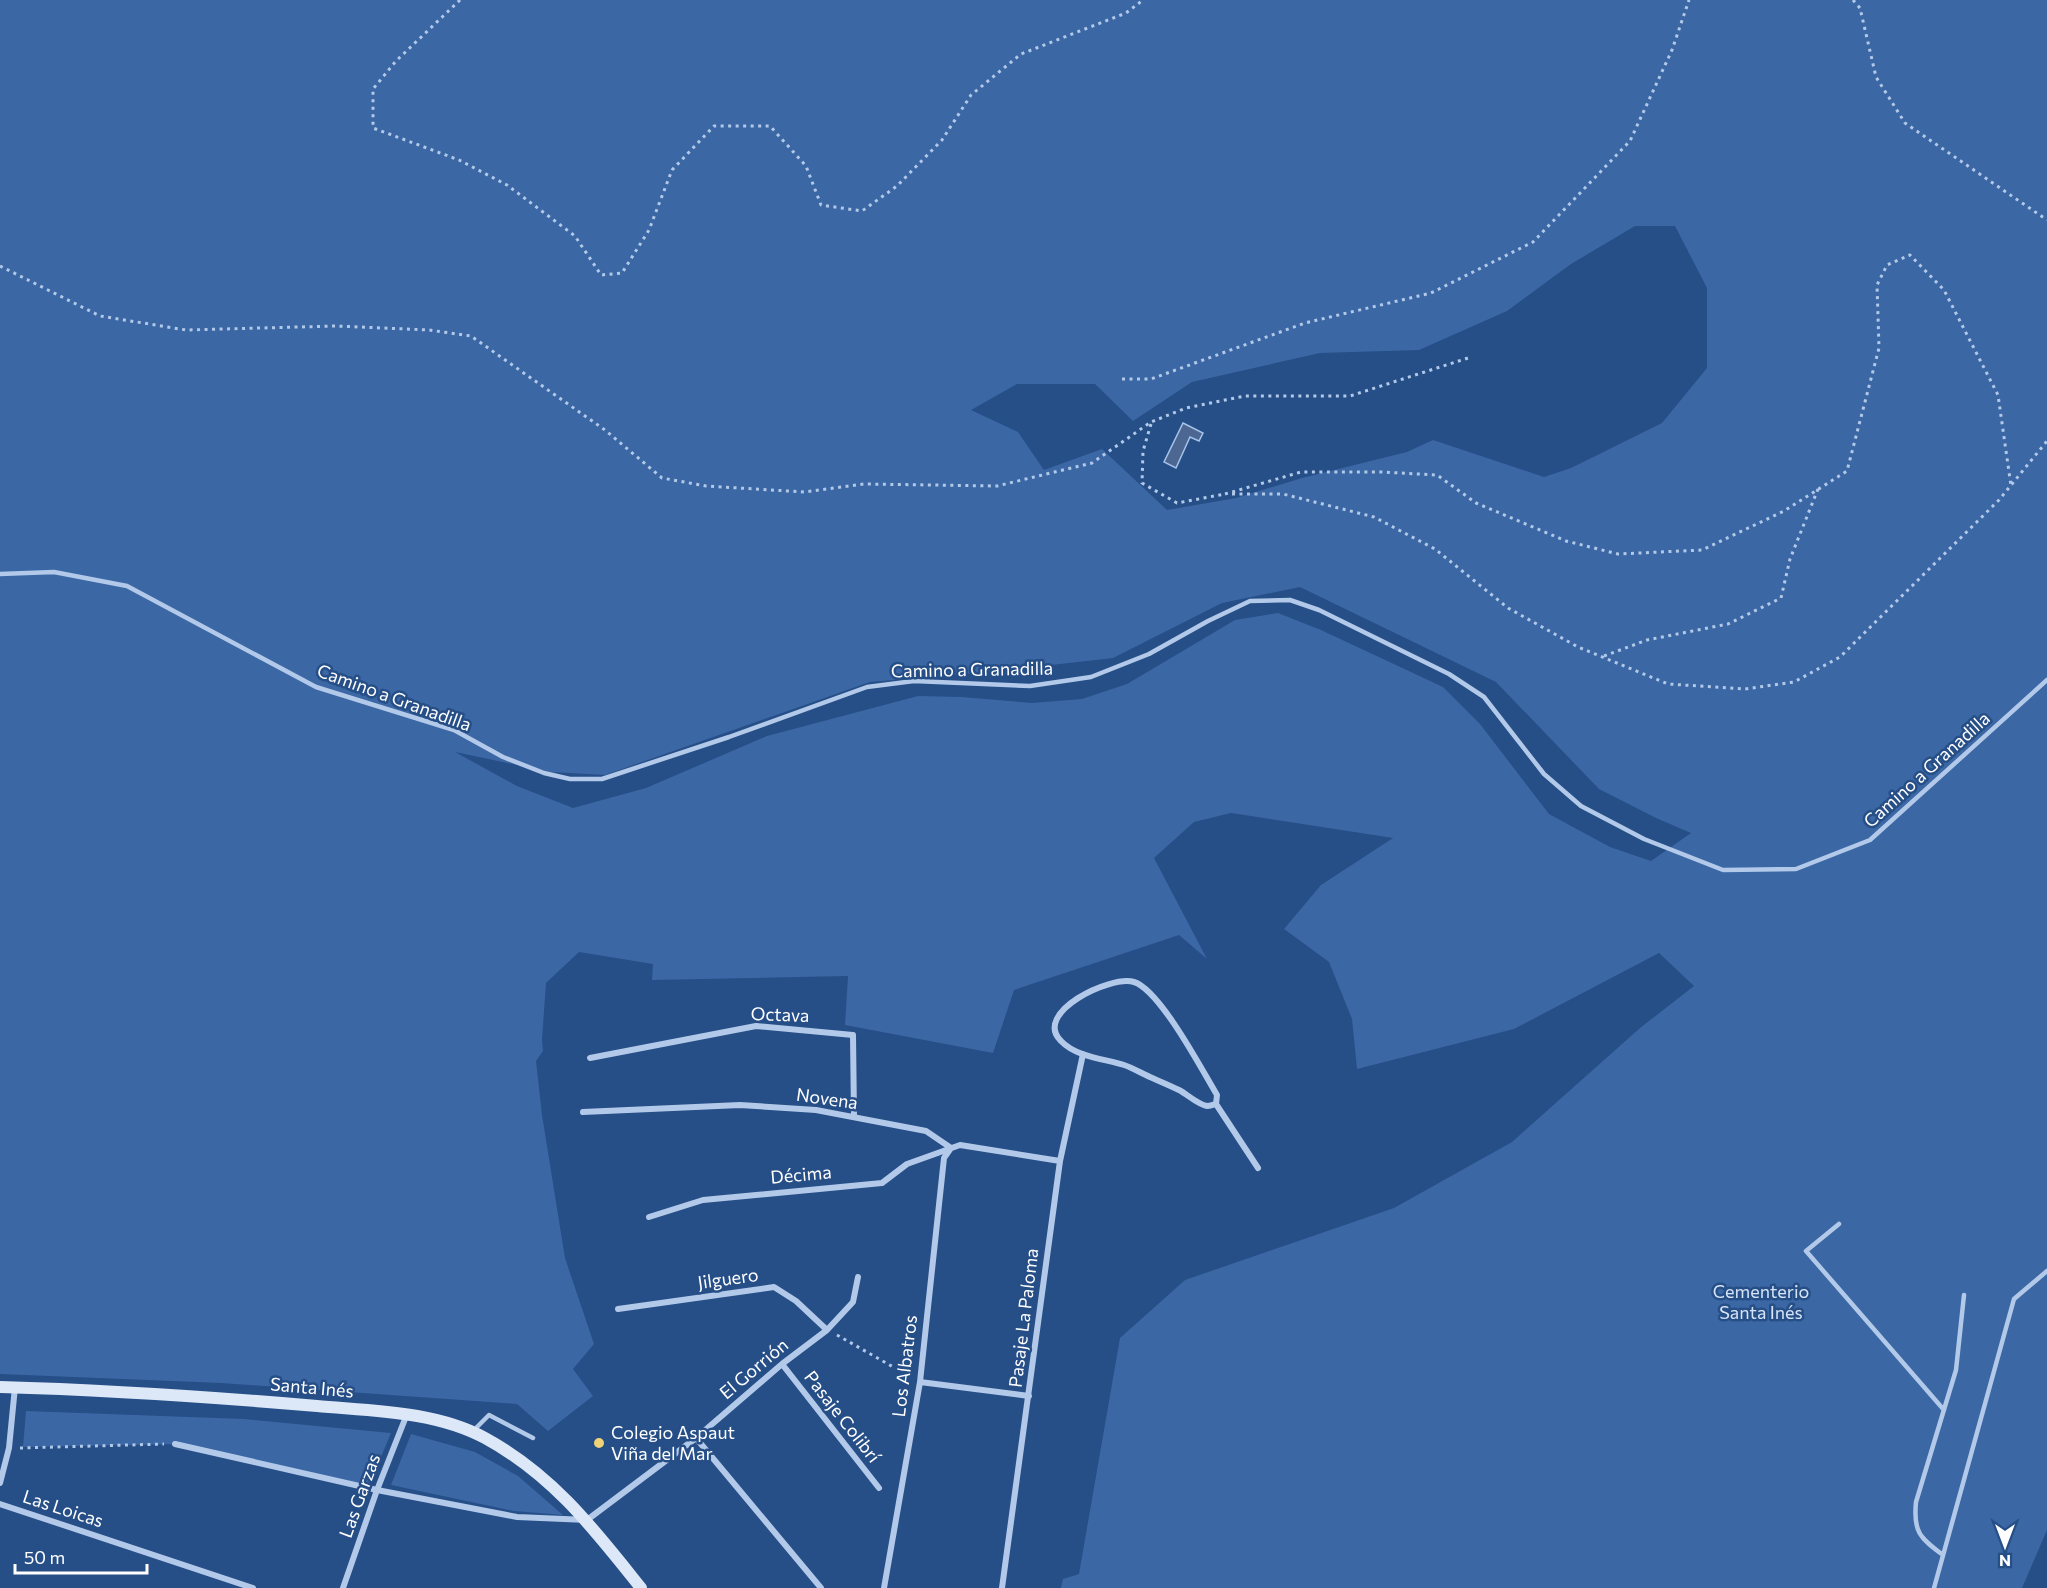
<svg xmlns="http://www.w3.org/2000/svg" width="2047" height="1588" font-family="Commissioner,sans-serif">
  <rect width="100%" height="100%" fill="#264e87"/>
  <path fill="#3b67a4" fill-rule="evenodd" d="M0,0H2047V1530L2022,1588H1061L1063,1579L1079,1574L1120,1338L1185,1280L1394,1208L1512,1142L1640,1028L1694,986L1659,953L1514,1029L1357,1069L1352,1019L1329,962L1284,929L1321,885L1393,838L1231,813L1194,822L1154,858L1207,959L1179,935L1014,990L993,1053L845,1025L848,976L652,980L653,964L579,952L546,983L542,1040L543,1051L536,1061L542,1115L565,1258L594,1344L573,1369L593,1396L548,1431L517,1404L221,1383L0,1374ZM1635,226H1675L1707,288V368L1662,423L1571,468L1544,477L1433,440L1407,452L1302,478L1236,498L1167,510L1102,449L1044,470L1018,432L971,410L1017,384H1095L1133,421L1192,382L1320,353L1419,350L1507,311L1571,264ZM1300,587L1496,682L1599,789L1656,818L1691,833L1651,861L1610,847L1549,814L1480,724L1443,687L1321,630L1278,613L1235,620L1127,684L1082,699L1032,703L962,697L918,696L767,736L646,788L573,808L517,786L455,752L551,772L605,775L870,682L999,671L1113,658L1222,603Z
    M26,1411L244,1419L391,1433L368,1488L184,1444L23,1447Z
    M411,1434L475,1452L518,1476L563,1515L514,1511L391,1485Z"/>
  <path fill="#4c6791" stroke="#a7c3e9" stroke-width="1.5" d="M1183,423L1203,433L1199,441L1190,437L1176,468L1164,462Z"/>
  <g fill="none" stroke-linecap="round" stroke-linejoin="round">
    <path stroke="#b2c9e9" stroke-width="3" stroke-dasharray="3 4.5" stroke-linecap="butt" d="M460,0L396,61L373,89V128L459,160L507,185L575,236L601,275L622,273L649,230L672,170L714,126H770L806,166L821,205L862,211L897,186L942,140L971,95L1021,54L1126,13L1143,0
      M1853,0L1860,8L1876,77L1905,123L2047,220
      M0,266L100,316L186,330L336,326L429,330L471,336L605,430L662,478L706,486L804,492L864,484L997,486L1092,463L1151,422L1186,408L1245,396H1350L1468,358
      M1122,379H1151L1305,323L1431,293L1533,242L1630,141L1672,50L1689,0
      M1151,424L1143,451L1142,483L1177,503L1225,494
      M1225,494L1301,472H1382L1437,475L1476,503L1566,541L1618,554L1702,550L1784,511L1847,471L1879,348L1877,285L1887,265L1910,255L1944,290L1998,395L2011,486
      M1232,494H1283L1374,517L1435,549L1508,608L1578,647L1668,684L1745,689L1794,682L1840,657L1999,500L2047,441
      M1604,656L1647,640L1728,624L1781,598L1790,559L1818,489
      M837,1335L909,1376
      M20,1448L164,1444"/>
    <path stroke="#b2c9e9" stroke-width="4.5" d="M0,574L54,572L127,586L316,687L454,730L503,757L544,773L570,779H602L729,737L867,687L914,681L1030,686L1091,677L1149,654L1208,621L1250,601L1290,600L1319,610L1449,674L1484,697L1544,774L1581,806L1644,839L1723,870L1796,869L1870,840L2047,680
      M1839,1224L1806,1251L1944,1410
      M473,1431L489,1415L533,1438
      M1943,1555C1920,1538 1913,1532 1916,1502L1956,1370L1964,1295
      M1934,1588L2014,1299L2047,1271"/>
    <path stroke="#b2c9e9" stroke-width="6" d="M590,1058L756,1026L853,1035L854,1117
      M1216,1104C1212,1105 1210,1106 1207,1106C1197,1104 1187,1094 1179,1090C1169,1085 1159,1081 1150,1077C1141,1073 1133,1068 1124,1065C1105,1059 1076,1057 1061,1041C1032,1013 1110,975 1134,982C1160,990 1202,1070 1217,1095L1216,1104L1258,1168
      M583,1112L740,1105L816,1110L926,1131L951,1148
      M649,1217L703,1200L882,1183L907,1164L960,1145L1060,1161
      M618,1309L774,1287L796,1301L827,1330
      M782,1364L879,1488
      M920,1382L1029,1396
      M696,1438L821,1588
      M175,1444L377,1490L517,1517L587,1520L696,1438L782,1364L827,1330L853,1302L858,1277
      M0,1483L9,1448L15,1387
      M0,1504L253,1588
      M343,1588L377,1490L407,1414
      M884,1588L920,1382L944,1158L951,1148
      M1002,1588L1060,1161L1083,1054"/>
    <path stroke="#dce7f7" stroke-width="12" d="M0,1387C106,1390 212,1397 317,1406C372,1411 435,1411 485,1438C553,1475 594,1529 641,1588"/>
  </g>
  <circle fill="#f1d277" stroke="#264e87" stroke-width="2" cx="599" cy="1443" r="6"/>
  <g text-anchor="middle" stroke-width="5" stroke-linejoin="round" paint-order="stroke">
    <g font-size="18" fill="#fff" stroke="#264e87">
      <text transform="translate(972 670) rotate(-1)" y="6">Camino a Granadilla</text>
      <text transform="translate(394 698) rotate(20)" y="6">Camino a Granadilla</text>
      <text transform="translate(1927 770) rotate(-42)" y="6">Camino a Granadilla</text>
      <text transform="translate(780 1015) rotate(2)" y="6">Octava</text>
      <text transform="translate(827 1099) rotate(8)" y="6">Novena</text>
      <text transform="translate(801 1175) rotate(-5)" y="6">Décima</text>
      <text transform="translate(728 1279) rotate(-8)" y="6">Jilguero</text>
      <text transform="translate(1024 1318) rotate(-83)" y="6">Pasaje La Paloma</text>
      <text transform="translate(905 1366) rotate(-83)" y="6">Los Albatros</text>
      <text transform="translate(754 1369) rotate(-40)" y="6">El Gorrión</text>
      <text transform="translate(312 1388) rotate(5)" y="6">Santa Inés</text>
      <text transform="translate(842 1417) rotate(52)" y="6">Pasaje Colibrí</text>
      <text transform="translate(360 1496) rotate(-70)" y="6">Las Garzas</text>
      <text transform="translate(63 1509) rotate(18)" y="6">Las Loicas</text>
    </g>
    <g font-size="18" fill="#d6e4f7" stroke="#264e87">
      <text x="1761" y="1298">Cementerio<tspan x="1761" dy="21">Santa Inés</tspan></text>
    </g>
    <g font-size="18" fill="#fff" stroke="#264e87" text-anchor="start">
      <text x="611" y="1439">Colegio Aspaut<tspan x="611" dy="21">Viña del Mar</tspan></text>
    </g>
  </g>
  <g transform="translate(2005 1546) rotate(180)" stroke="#264e87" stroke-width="4.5" paint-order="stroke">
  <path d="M0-4.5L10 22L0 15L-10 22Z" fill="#ffffff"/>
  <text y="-9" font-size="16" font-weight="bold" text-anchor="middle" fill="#ffffff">N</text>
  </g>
  <path d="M15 1564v9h132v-9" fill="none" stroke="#ffffff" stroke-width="3"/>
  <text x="24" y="1564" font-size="18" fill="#ffffff" stroke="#264e87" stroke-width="4.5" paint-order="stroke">50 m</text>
</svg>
